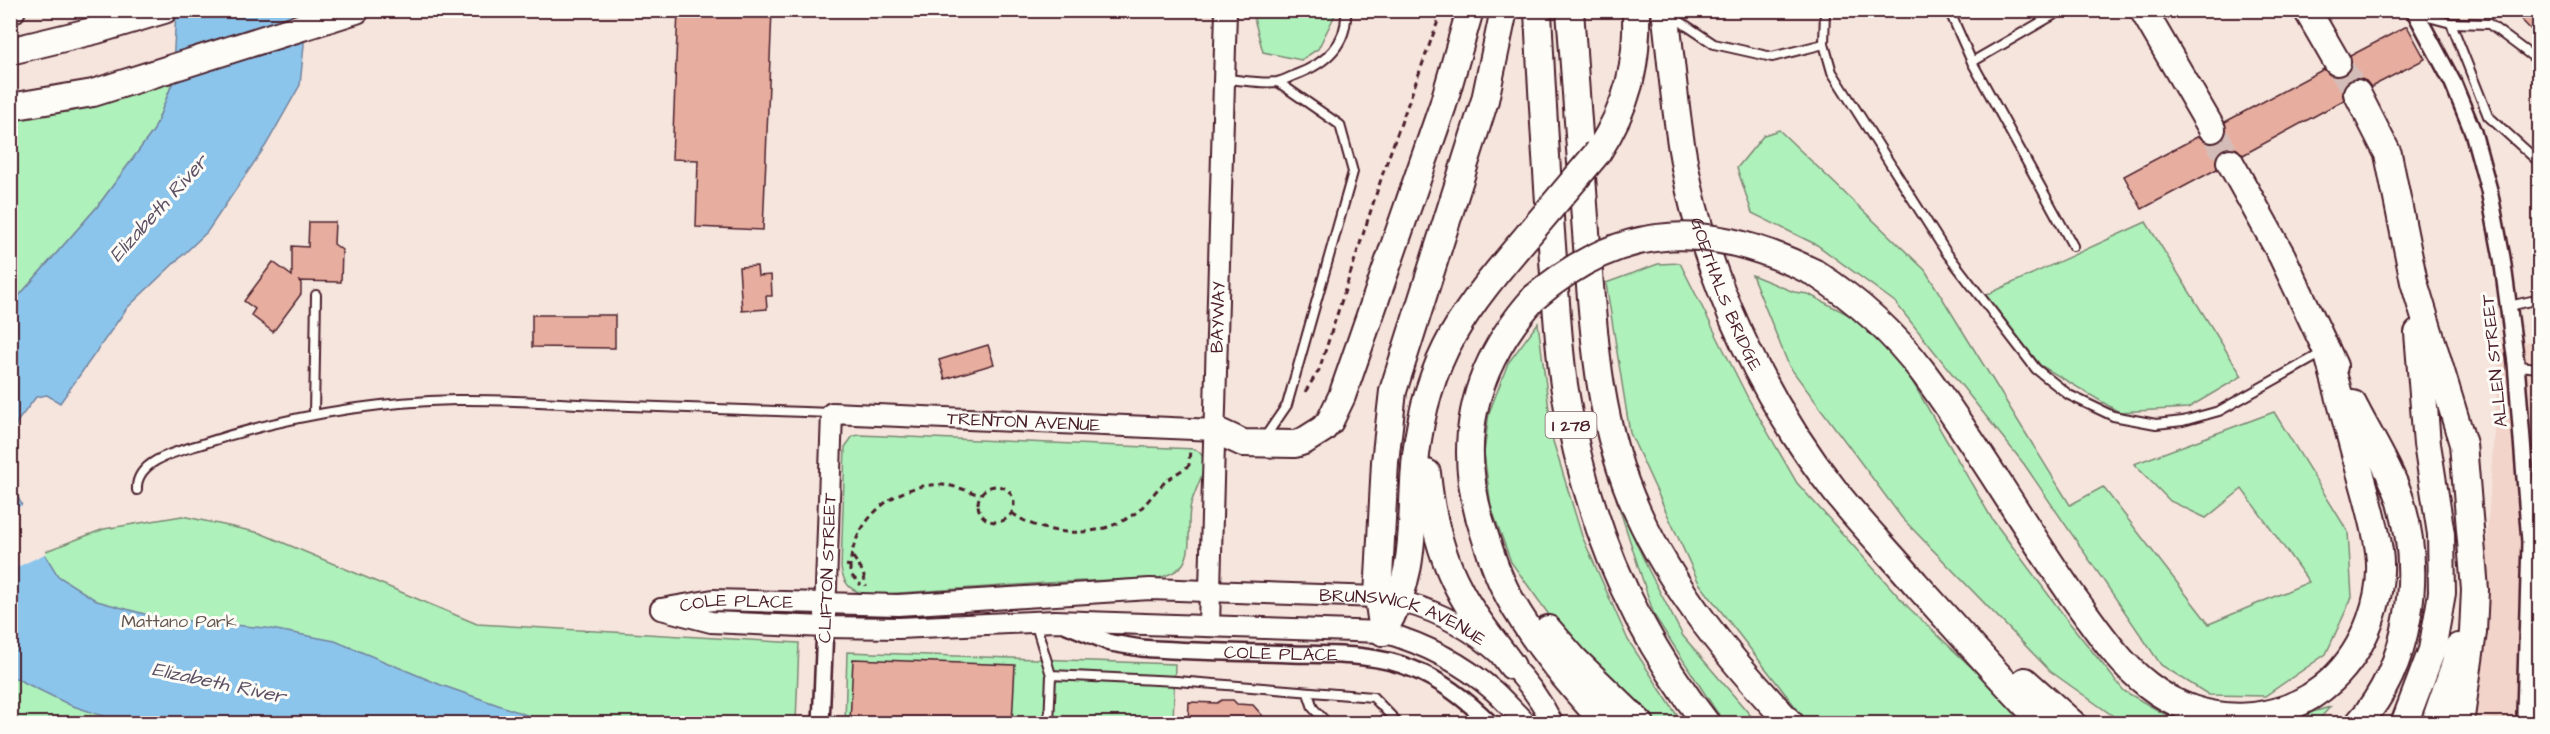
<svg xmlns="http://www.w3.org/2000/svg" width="2550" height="734" font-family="'Architects Daughter',sans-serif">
  <rect width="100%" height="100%" fill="#f6e5dd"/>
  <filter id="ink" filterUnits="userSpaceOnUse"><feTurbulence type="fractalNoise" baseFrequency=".0167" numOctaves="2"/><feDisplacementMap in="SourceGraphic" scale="12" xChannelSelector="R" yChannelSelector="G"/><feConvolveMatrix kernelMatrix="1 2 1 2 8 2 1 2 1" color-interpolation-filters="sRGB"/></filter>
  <g filter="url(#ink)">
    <path fill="#f2d4ca" d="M2500,342H2539V656L2527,655L2523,723H2509L2475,715Z"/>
    <path fill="#aef1bb" stroke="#7c8873" stroke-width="1.5" d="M1252,11H1334L1335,15L1318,49L1301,60L1263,52Z
      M172,84L154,130L97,207L11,305V106Z
      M1779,130L1925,270L2070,505L2103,487L2209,624L2309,582L2242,489L2206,518L2170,501L2134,464L2274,412L2348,532L2352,597L2326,654L2265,696L2209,695L2161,665L2024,464L1895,302L1817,245L1752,213L1737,168L1764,135Z
      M2146,222L2242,376L2188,408L2119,412L2040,365L1986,295Z
      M1680,263L1748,398L1797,483L1909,608L2030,723H1808L1699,583L1630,433L1606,283L1658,264Z
      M1752,275L1794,292L1808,294L1857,319L1904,367L1992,519L2068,621L2124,691L2180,723H2123L2050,671L1902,518L1789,366Z
      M1538,323L1553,441L1582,536L1628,640L1682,723H1656L1552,619L1511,562L1491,507L1484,453L1489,413L1508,363Z
      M860,435L1195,449C1201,453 1204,456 1204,464C1204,477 1192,494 1190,509C1187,526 1193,549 1183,564C1177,572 1168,575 1159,578L1062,582L870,595C852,592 844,586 841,568L845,447L853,436Z
      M1616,498L1649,571L1683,636L1757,723H1727L1716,711L1654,615Z
      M182,516L260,533L477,624L799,643L796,723L11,724V568L46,551L104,529Z
      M847,652L1175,664L1173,723L845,724Z
      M2330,707L2316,723H2274Z"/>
    <path fill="#8cc5eb" stroke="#72839e" stroke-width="1.5" d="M176,11H302L304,45L300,85L266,145L207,232L127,308L60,403L47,395L36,397L17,422L11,443V305L97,207L154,130L172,84Z
      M10,468L18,497L44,553L58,576L97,601L159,618L266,628L335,641L441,685L538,719L545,723L127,724L70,705L11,676Z"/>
    <path fill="#f6e5dd" d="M24,504L47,553L11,570V511Z"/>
    <path fill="#e7ae9f" stroke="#4a1f2b" stroke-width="1.5" d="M678,10H772L763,230L696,227L698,160L672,159Z
      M2512,10H2540V39Z
      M2407,26L2425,59L2371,87L2366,81L2358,78L2350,80L2342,92L2344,100L2243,155L2237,149H2223L2217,155V169L2142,209L2124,176L2199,136L2205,142H2219L2225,136V122L2324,69L2330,75H2344L2350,69V56Z
      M309,222H335L334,244L342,250L341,282L299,281L301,283V294L273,332L251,315L255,309L244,301L273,262L292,276V246L308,247Z
      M757,266L758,276L771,275L772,296H766L767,309L742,311L739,267Z
      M532,315H615V348L532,347Z
      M988,345L994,364L945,379L939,360Z
      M853,659L1015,665L1012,723H850Z
      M1222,700H1233L1237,704L1253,705L1269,723H1188L1189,702L1217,703Z"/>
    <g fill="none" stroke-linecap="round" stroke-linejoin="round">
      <path stroke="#d4bdb9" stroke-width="26" stroke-dasharray="26 13" stroke-linecap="butt" d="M2337,62L2357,93
        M2212,129L2230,162"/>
      <g stroke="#4a1f2b" stroke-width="12">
        <path id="lane" d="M1825,10L1824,44L1832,72L1946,252L2036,369L2069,395L2113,416L2156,424L2183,421L2219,411L2324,352
          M1949,10L1972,62L2073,246
          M2426,10L2432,18L2451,23
          M1672,16L1714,44L1772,57L1824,44
          M1972,62L2062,10
          M2540,62L2489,24L2451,23L2488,116L2540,163
          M1225,79C1242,80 1261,84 1277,82C1283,81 1290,77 1295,75C1325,64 1348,45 1346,10
          M2509,306L2540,299
          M2517,366L2540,368
          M314,414L316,295
          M1265,437L1287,405L1353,172L1340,125L1278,82
          M137,490C135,460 179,451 202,444C284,417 369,402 456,400C504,399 553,403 601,405C678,408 755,410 832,413
          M1035,622L1051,675L1177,681L1373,697L1399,724
          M1308,693L1313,708L1328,724
          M1049,724L1051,675"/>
      </g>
      <g stroke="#4a1f2b" stroke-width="20">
        <g id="street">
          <path d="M2414,10L2453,83L2473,132L2489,190L2502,258L2516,363L2530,542L2525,713L2527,724"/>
          <path id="s1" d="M1067,625L1111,643L1141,648C1191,652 1242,652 1292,654C1332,655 1375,653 1413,669C1443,681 1468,701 1491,724"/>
          <path d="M821,724L825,627"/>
        </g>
      </g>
      <g stroke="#4a1f2b" stroke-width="24">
        <g id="secondary">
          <path id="s2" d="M661,609L713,600L898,605L1150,589L1378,597C1453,608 1519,656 1553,724"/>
          <path d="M661,609L711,622L825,627L899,628L1055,621L1383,632C1425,644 1461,662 1494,691C1505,701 1515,713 1527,724"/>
          <path id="s3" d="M825,615L832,413L1215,430"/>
          <path id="s4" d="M1209,625L1226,10"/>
        </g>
      </g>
      <g stroke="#4a1f2b" stroke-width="30">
        <g id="highway">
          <path d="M1538,10C1541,84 1546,158 1551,232C1555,283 1557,335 1564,385C1583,509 1629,625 1707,724"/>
          <path d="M1570,10C1575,84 1580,158 1586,232C1593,327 1597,423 1637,511C1673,591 1731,661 1791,724"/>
          <path id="s5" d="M1665,10C1674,82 1678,157 1699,226C1728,321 1773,412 1835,491C1860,523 1889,552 1915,583C1958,631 2000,678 2044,724"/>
          <path d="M2143,10L2212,129"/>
          <path d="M2307,10L2337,62"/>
          <path d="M10,11L12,10"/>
          <path d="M10,51L97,30L164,10"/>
          <path d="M2357,93L2388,154L2414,282L2463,444L2475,590L2473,632L2460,724"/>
          <path d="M10,107L93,93L356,10"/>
          <path d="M1598,152C1628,105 1638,66 1636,10"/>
          <path d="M2230,162L2282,256L2334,366"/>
          <path d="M1815,273C1857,300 1893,332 1923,372C1977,444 2022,524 2074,598C2096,628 2118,662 2148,685C2202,728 2281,728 2332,680C2365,649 2385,596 2379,551C2375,521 2365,491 2357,461C2347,424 2337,388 2327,351"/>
          <path d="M1535,297C1472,367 1454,444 1484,533C1491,555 1498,577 1509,597C1534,643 1570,685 1606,724"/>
          <path d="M2353,404C2367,432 2391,470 2400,499C2423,573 2411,665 2358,724"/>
          <path d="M1215,430L1243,443L1295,444L1304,441L1323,429L1330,421L1342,396L1443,105L1470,10"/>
          <path d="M1427,473C1431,513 1440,554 1459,589C1473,617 1494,641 1512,666"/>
          <path d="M1548,629L1575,660L1641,724"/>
          <path d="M1383,632L1378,597L1385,462L1393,391L1485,100L1504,10"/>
          <path d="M1383,632C1420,570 1409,521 1416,455C1427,355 1466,308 1528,235"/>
          <path d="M2025,681L2073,724"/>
          <path d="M2404,724L2432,650L2442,593L2441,534L2427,444L2418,333"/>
          <path d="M2434,724L2455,664L2458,647"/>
        </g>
      </g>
      <path stroke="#4a1f2b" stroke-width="3" stroke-dasharray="6 4.5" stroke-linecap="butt" d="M1305,392L1319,370L1384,170L1442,10
        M978 504a18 18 0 1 1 36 0a18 18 0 1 1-36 0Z
        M1012,513C1046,538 1099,539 1134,514C1146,506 1153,493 1163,484C1170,476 1181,472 1189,465L1190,448
        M853,557L863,572L866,586
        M846,565L850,566C851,558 852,550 855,543C868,508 905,482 943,485C956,486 968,491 980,495
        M850,566V574L861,585"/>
      <use href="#lane" stroke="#fdfcf7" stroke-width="8"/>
      <use href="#street" stroke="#fdfcf7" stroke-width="15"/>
      <use href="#secondary" stroke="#fdfcf7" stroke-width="20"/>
      <use href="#highway" stroke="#fdfcf7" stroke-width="26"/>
      <g stroke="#4a1f2b" stroke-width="30" stroke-linecap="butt">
        <path id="highway-bridge" d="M1528,235L1598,152
          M1535,297C1625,219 1712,222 1815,273"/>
      </g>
      <use href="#highway-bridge" stroke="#fdfcf7" stroke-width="26"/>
    </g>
  </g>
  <g text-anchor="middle" stroke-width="6" stroke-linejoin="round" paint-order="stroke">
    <rect fill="#fdfcf7" stroke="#806168" stroke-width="1.5" x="1545.5" y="412" width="51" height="26" rx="4.5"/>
    <g font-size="16" font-weight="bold" fill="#4a1f2b">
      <text x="1571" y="431">I 278</text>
    </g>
    <g font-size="18" fill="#4a1f2b" stroke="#fdfcf7">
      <text dy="6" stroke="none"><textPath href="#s5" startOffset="292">GOETHALS BRIDGE</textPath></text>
      <text dy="6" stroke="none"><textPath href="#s4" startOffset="308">BAYWAY</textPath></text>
      <text transform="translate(2494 361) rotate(-96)" y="6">ALLEN STREET</text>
      <text dy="6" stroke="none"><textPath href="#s3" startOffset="394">TRENTON AVENUE</textPath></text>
      <text transform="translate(827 568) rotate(-88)" y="6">CLIFTON STREET</text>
      <text dy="6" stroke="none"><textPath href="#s2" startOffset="76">COLE PLACE</textPath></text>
      <text dy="6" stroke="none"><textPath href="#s2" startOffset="747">BRUNSWICK AVENUE</textPath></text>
      <text dy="6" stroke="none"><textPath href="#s1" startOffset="218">COLE PLACE</textPath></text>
    </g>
    <g font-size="18" fill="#63544f" stroke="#fdfcf7">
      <text x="179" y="627">Mattano Park</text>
    </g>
    <g font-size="20" font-style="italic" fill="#5e5165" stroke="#fdfcf7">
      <text transform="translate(158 208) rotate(-48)" y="7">Elizabeth River</text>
      <text transform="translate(219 682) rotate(12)" y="7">Elizabeth River</text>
    </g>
  </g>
  <rect width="2550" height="734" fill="none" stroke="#fdfcf7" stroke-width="36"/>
  <rect x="18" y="18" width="2514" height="698" fill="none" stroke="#4a1f2b" stroke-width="2" filter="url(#ink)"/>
</svg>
